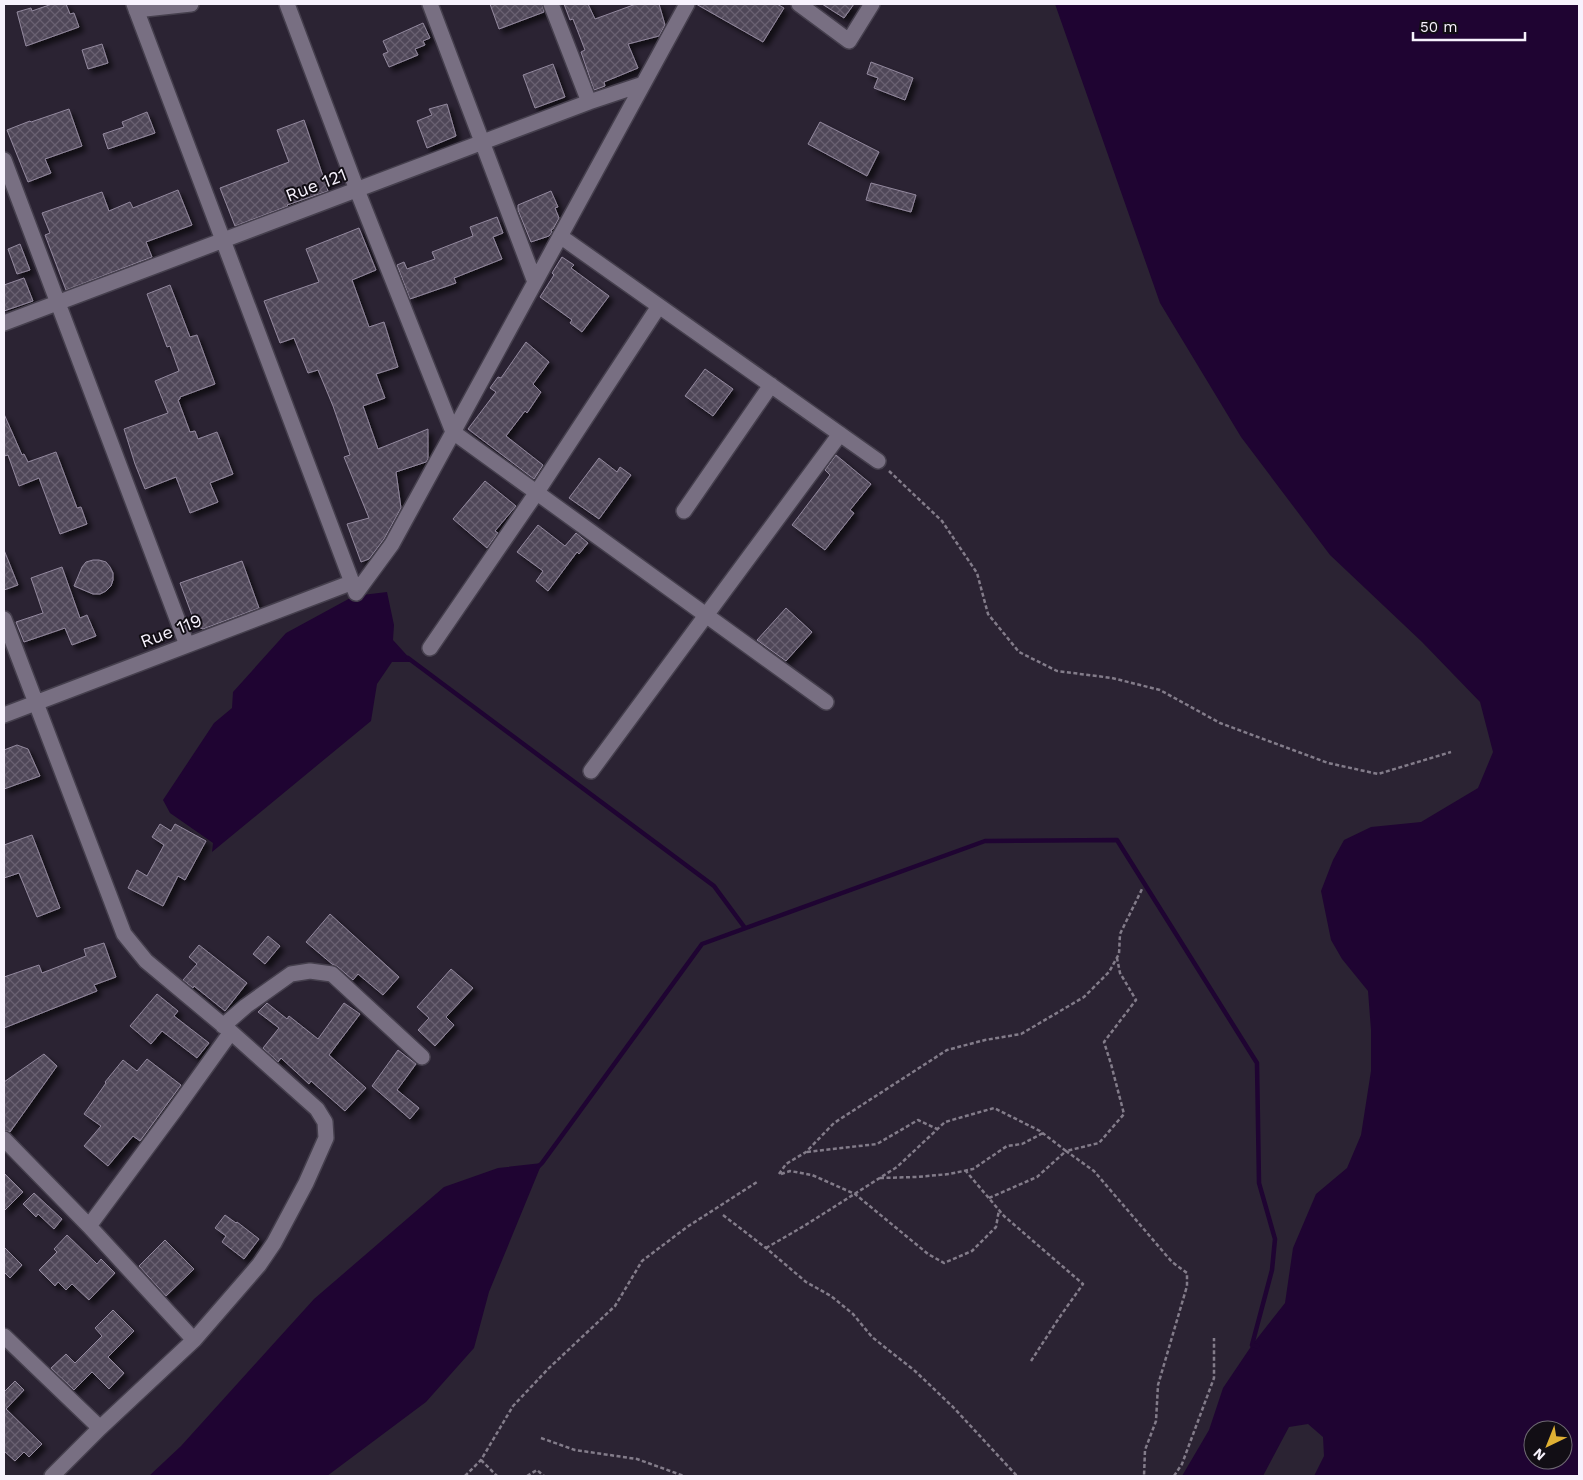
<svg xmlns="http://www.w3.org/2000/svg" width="1583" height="1480" font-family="'Work Sans',sans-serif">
  <defs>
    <pattern id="building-cross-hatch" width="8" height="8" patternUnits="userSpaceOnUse" patternTransform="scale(1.25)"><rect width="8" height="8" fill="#4f4658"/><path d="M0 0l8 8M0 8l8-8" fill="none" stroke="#696171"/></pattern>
    <filter id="shadow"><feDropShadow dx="4.5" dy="4.5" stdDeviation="2.5" flood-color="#0009"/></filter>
  </defs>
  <rect width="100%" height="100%" fill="#2b2333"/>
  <path fill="#1f0432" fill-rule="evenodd" d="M1055,4H1579V1476H1314L1324,1456L1323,1437L1308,1424L1289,1427L1263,1476H1182L1209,1430L1223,1388L1252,1345L1285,1303L1293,1248L1316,1194L1347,1168L1361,1135L1371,1071V1030L1368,991L1342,959L1331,940L1321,891L1333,860L1344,840L1371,827L1421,822L1478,788L1493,752L1480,702L1422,642L1330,555L1241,437L1160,303ZM1533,1430H1563V1460H1533Z
    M387,592L394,625L393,640L413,662H392L377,684L371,721L212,852L213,843L170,813L163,800L214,723L232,708L233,692L286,633L354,596Z
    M542,1163L489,1292L474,1348L426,1402L327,1476H149L181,1446L314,1299L444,1187L498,1168Z"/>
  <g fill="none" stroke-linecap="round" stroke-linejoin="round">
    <path stroke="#1f0432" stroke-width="4.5" d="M408,658L714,886L745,928
      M538,1167L542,1163L702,944L985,841L1117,840L1257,1063L1259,1183L1275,1239L1272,1270L1252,1345L1257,1346"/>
  </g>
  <path fill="url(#building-cross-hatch)" stroke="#93899e" filter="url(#shadow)" d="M52,4H66L70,14L74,13L79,27L26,46L17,12L31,8L32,11Z
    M490,4H542L544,12L499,29Z
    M564,4H588L595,19L636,4H659L665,25L659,36L628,44L638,68L604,82L605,86L594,90L581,52L585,50L573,19L570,20Z
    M696,4H777L784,8L763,42Z
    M822,4H854L844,18Z
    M423,23L430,38L423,41L425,45L415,49L418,55L389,67L383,54L388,52L383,41Z
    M102,44L108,63L88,69L82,50Z
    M871,62L913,78L905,100L874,88L878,78L867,74Z
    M553,64L565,97L535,108L523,75Z
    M447,104L456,136L427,148L417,121L432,115L429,109Z
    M69,109L82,146L45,159L51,173L28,182L7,130L30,121L31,122Z
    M147,112L155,133L108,149L103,134L124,127L122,122Z
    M304,120L328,191L287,205L288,206L235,226L220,188L289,162L277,130Z
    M820,122L879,152L867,176L808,144Z
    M871,183L916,195L911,212L866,200Z
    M178,190L192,225L146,242L152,257L66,290L45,235L50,233L42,213L102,192L109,211L130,202L133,208Z
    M551,191L558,207L555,208L559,218L553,229L551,230L552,232L549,236L531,242L518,210V205Z
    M497,217L503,233L493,237L502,259L454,278L456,283L410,299L397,265L404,262L407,269L435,259L432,252L473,236L470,227Z
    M359,228L376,270L352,280L369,327L384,322L398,367L376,374L385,398L363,406L378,449L428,429V459L426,462L396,472L401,508L384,539L369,559L361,562L347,524L369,518L344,457L350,455L333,406L318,370L308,373L294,338L280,343L264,301L319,282L306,249Z
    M20,244L30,270L17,274L8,249Z
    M562,257L574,265L571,268L609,296L582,332L570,323L572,320L540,297L554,275L552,273Z
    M24,278L33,301L4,311V285Z
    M170,285L190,337L197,335L215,384L180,397V399L178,400L190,432L195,431L198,439L217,432L233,474L210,483L218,502L190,513L176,477L145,489L135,464L124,429L168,413L155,381L179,371L170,346L167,347L147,294Z
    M526,342L549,362L533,384L541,392L527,413L525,411L506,436L543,465L534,479L468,429L496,392L490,388L498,377L501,378Z
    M705,369L733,389L713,416L685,396Z
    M4,414L22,455L24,454L28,462L56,452L77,508L81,507L87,524L60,534L39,478L19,486L8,455L4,456Z
    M836,455L871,484L850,510L854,513L825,550L792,525L830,475L825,470Z
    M599,458L617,472L620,467L631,475L599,519L569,498Z
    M485,481L516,506L495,531L498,533L487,548L453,519Z
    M538,525L565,546L576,533L588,543L579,554L577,552L548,591L536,581L543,571L517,552Z
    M4,550L18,585L4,590Z
    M93,560H99L106,562L110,567L113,573V580L111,586L106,591L100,594H93L74,586L82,567L86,562Z
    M242,561L259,608L203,629L196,626L180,583Z
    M62,567L80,618L87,615L96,636L72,645L65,628L24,642L16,622L43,613L31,578Z
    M786,608L812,632L786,661L757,640Z
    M17,745L28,749L40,776L4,789V750Z
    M160,824L171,831L175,824L206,841L185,880L178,876L163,906L128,888L137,870L147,876L164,845L152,837Z
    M32,835L60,908L37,917L19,873L4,878V845Z
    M330,914L399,977L383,995L358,974L353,980L338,967L332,964L306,942Z
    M268,936L280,946L265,964L253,954Z
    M104,943L116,977L94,985L97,991L4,1028V977L39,965L42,973L86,956L84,949Z
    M199,945L247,983L225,1011L194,986L193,988L183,980L197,964L189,957Z
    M451,969L473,988L446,1017L454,1025L435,1046L418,1030L429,1018L417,1007Z
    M157,994L178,1011L174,1016L209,1043L197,1058L162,1031L151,1044L130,1026Z
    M267,1003L287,1019L289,1016L318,1039L344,1003L360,1014L329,1055L366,1088L345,1111L311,1081L309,1084L281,1058L278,1062L263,1048L279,1028L258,1012Z
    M398,1050L416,1064L397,1090L419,1108L410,1119L372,1086Z
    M44,1054L57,1066L10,1132L4,1130V1082Z
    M147,1059L181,1085L140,1141L133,1136L108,1166L84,1146L101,1126L84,1114L106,1083L105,1082L123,1060L137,1071Z
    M4,1173L23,1192L4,1211Z
    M34,1193L62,1219L54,1229L38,1214L36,1217L23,1204Z
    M225,1215L236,1223L237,1222L259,1239L244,1259L222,1242L226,1236L215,1228Z
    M67,1235L97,1264L101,1259L115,1273L89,1300L72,1284L66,1290L58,1282L55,1286L39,1270L57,1252L54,1249Z
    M165,1240L194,1269L166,1296L139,1266Z
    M4,1247L22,1265L10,1278L4,1272Z
    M113,1310L134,1331L108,1357L124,1373L109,1389L92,1372L74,1390L51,1368L66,1354L75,1363L102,1336L95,1328Z
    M15,1381L24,1390L6,1409L42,1444L29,1457L24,1452L15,1461L4,1451V1392Z"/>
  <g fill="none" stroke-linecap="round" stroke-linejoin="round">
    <g stroke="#453f4d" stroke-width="18">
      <path id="minor" d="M134,4L356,593
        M287,4L357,190L453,432L826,702
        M430,4L535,282
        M551,4L589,102
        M799,4L849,41L872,4
        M136,10L191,4
        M4,160L187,645
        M560,236L878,461
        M4,323L589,102L643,84
        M684,511L771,385
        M356,593L392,544L687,4
        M4,619L124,934L146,961L231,1032L317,1109L325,1122L326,1138L306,1183L274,1243L259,1265L194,1340L100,1428L52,1476
        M430,648L537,492L659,306
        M4,715L353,582
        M591,771L840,434
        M223,1026L246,1006L291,974L310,971L332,974L422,1057
        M4,1139L89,1226L194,1340
        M89,1226L175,1110L231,1032
        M4,1336L100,1428"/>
    </g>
    <path stroke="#837c8a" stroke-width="2.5" stroke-dasharray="4 2.5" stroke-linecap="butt" d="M889,471L942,521L977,573L988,614L1019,652L1057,671L1112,678L1160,690L1220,723L1328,763L1378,774L1451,752
      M807,1152L877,1144L918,1120L937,1129
      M965,1170L1004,1216L1083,1284L1059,1318L1031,1361
      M779,1174L786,1164L806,1152L834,1123L947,1050L985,1040L1021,1034L1084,997L1109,972L1119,954L1120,934L1143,887
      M781,1174L790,1171L812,1175L855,1194L928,1254L944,1263L972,1251L996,1227L999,1210
      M880,1178L917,1177L949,1174L973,1169L1007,1146L1022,1144L1043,1133
      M989,1198L1037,1177L1066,1151L1094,1171L1172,1262L1187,1273V1286L1158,1385L1156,1421L1145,1450L1144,1476
      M723,1215L766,1248L806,1282L831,1296L853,1314L872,1337L915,1371L953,1407L1017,1476
      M766,1248L804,1226L897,1167L945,1122L994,1108L1040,1131L1066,1151L1099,1143L1124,1114L1111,1064L1104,1042L1136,1000L1120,973L1117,958
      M541,1438L575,1450L637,1459L684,1476
      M481,1460L497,1476
      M465,1476L481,1460L513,1406L548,1369L615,1306L642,1261L687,1227L757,1182
      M527,1476L537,1470L544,1476
      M1174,1476L1182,1464L1214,1378V1338"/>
    <use href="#minor" stroke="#786f82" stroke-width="15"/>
  </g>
  <g text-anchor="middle" stroke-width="4" stroke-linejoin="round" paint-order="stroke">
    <g font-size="18" fill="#f7f2fd" stroke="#120e15">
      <text transform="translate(316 185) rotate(-21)" y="6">Rue 121</text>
      <text transform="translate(171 631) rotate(-21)" y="6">Rue 119</text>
    </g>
  </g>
  <rect width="1583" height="1480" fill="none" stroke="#f7f2fd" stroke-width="10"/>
  <g transform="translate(1548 1445) rotate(223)"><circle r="24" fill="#120e15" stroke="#6e6972"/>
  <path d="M0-4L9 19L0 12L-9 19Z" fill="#dfb034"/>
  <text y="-8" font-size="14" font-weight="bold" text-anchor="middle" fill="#f7f2fd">N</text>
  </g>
  <path d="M1413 32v8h112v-8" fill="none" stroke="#f7f2fd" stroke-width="2.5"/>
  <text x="1420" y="32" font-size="15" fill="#f7f2fd" stroke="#120e15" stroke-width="4" paint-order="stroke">50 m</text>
</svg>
